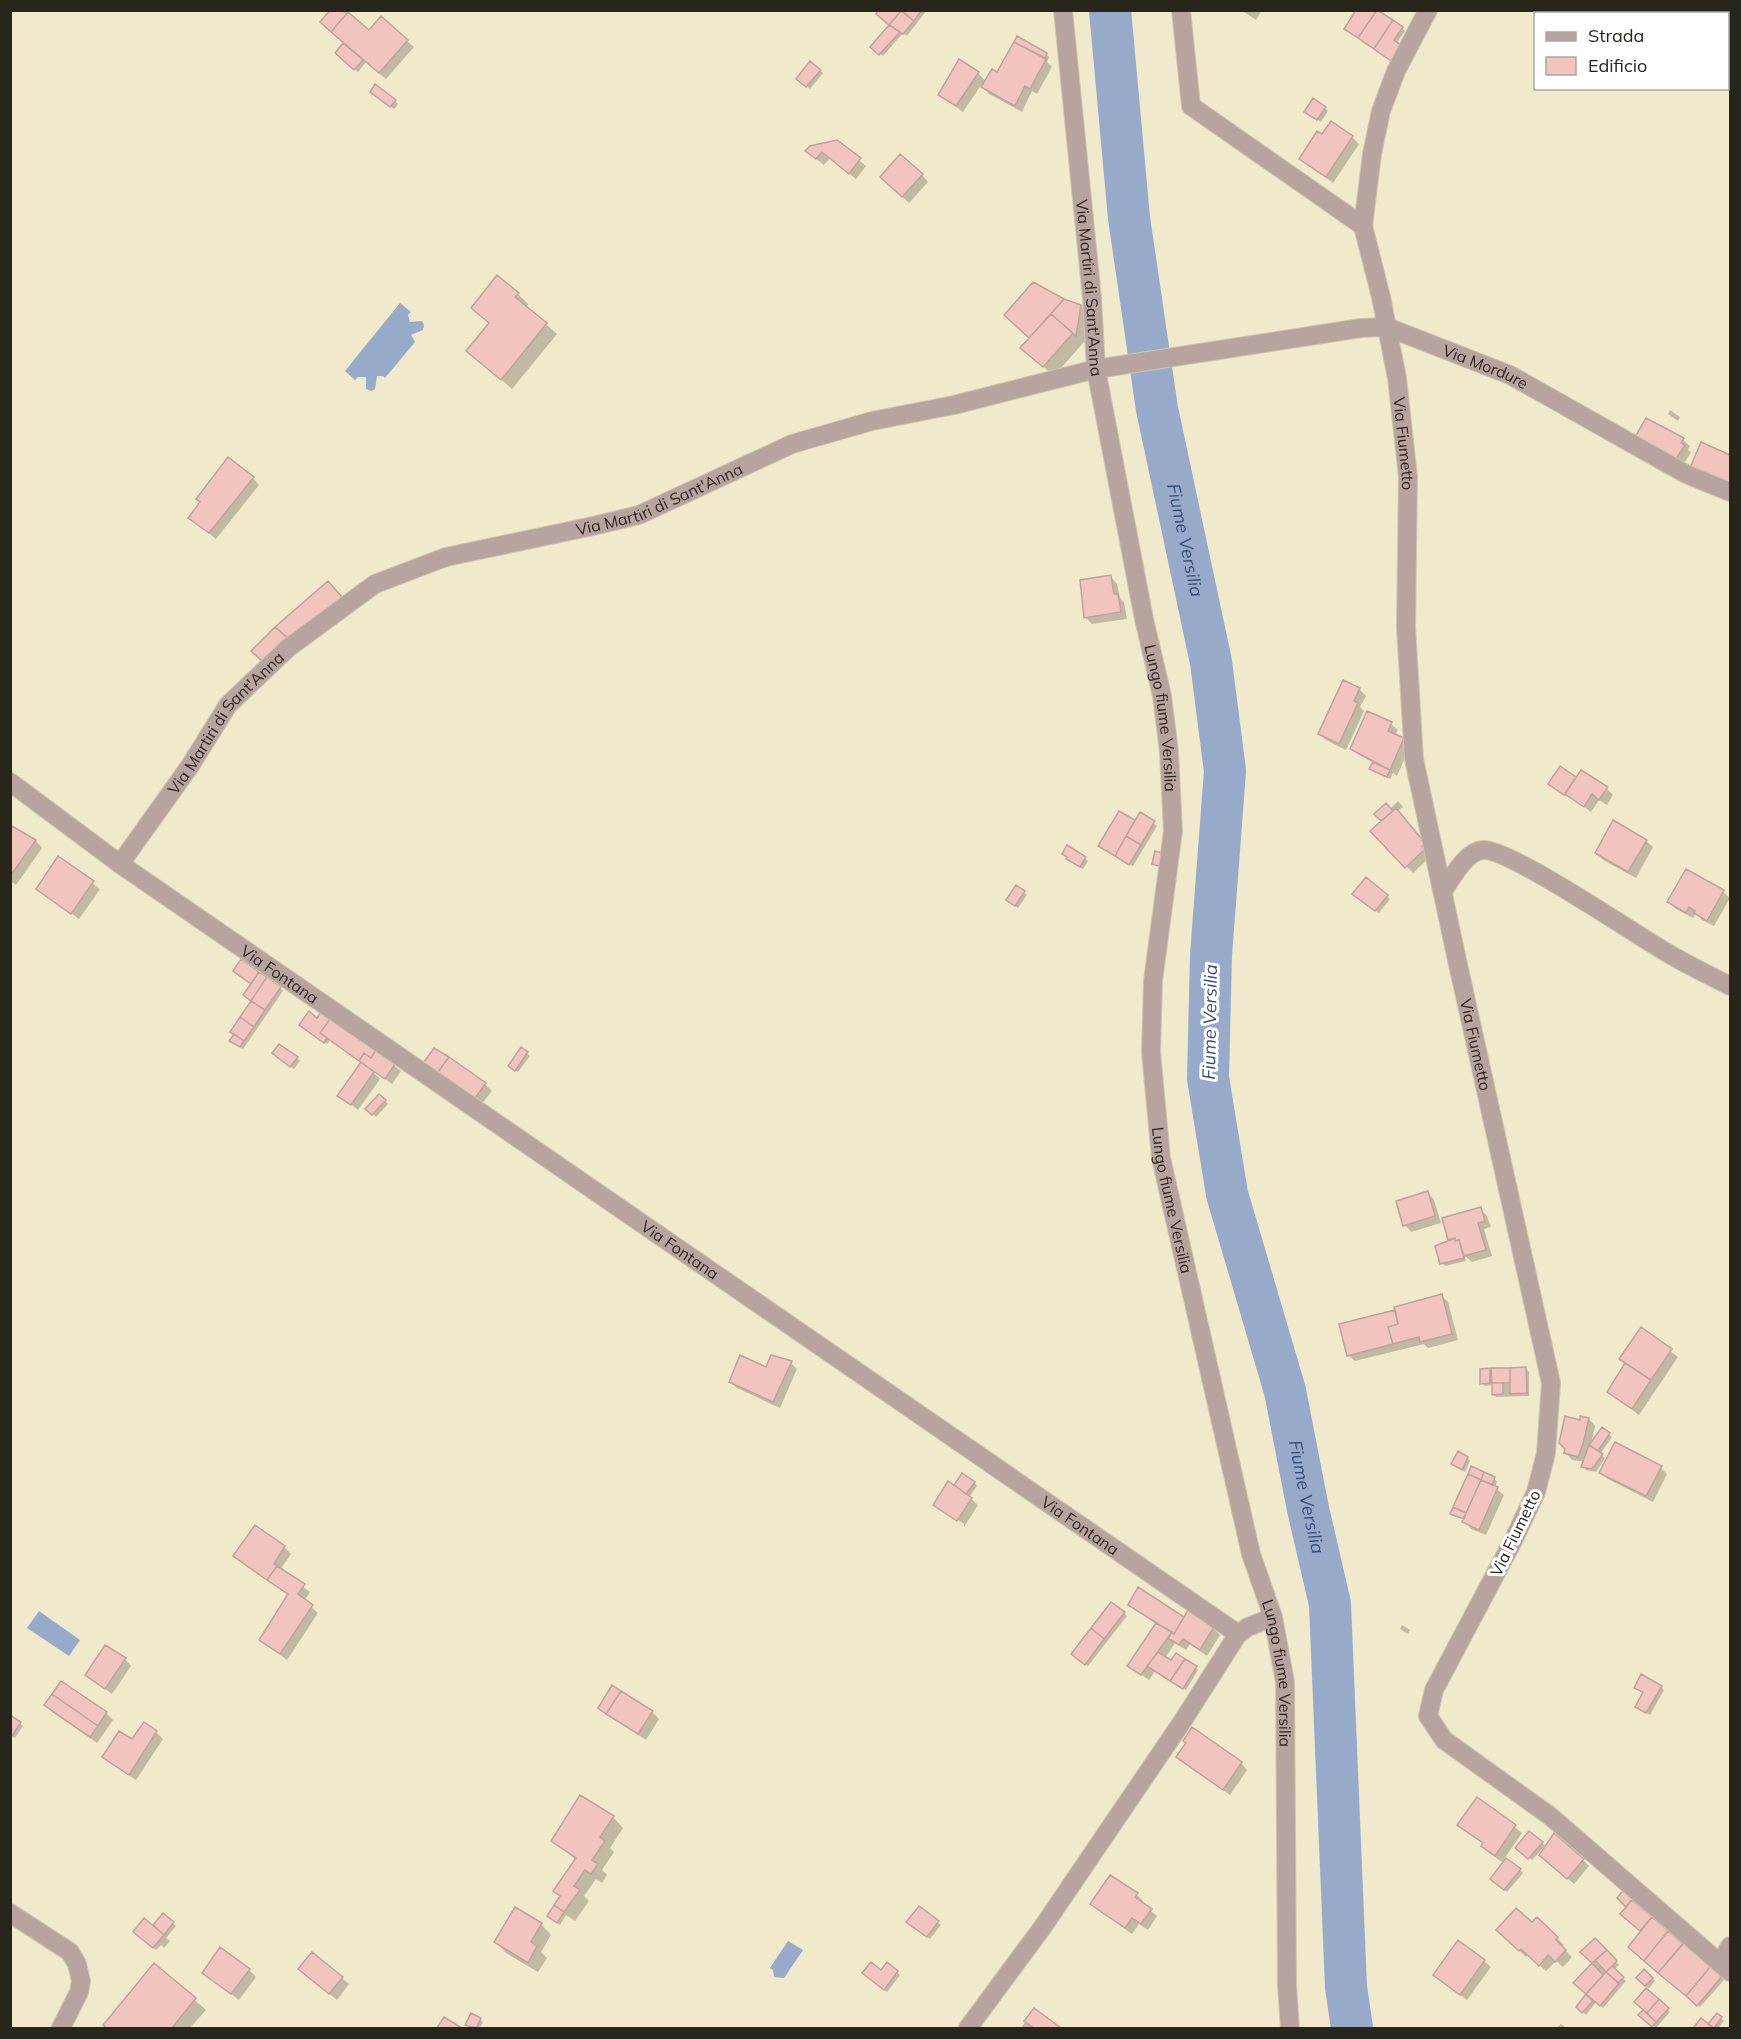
<svg xmlns="http://www.w3.org/2000/svg" width="1741" height="2039" font-family="Mulish,sans-serif">
  <rect width="100%" height="100%" fill="#f0e9cc"/>
  <path fill="#97aaca" d="M400,303L411,312L408,315L410,322L422,321L424,325L423,330L411,335L415,342L385,378L383,376H377L375,389L371,391L366,389V377H358L355,380L345,371Z
    M39,1611L80,1640L69,1656L27,1628Z
    M788,1941L803,1950L784,1978L774,1977L773,1970L770,1968Z"/>
  <path fill="#0003" d="M332,10H344L369,32L407,41L414,47L386,79L366,62L358,72L337,53L345,43Z
    M880,10H927L907,36L903,33L883,56L875,50L891,25Z
    M1241,10H1262L1256,20Z
    M1402,28L1405,31L1396,44L1394,62L1348,31Z
    M1018,38L1046,54L1049,57L1047,62L1052,67L1037,94L1032,91L1022,112L989,94L981,85L963,112L939,94L978,73L986,82L997,74Z
    M820,71L823,73L810,89L801,81Z
    M374,94L395,101L398,104L394,109Z
    M1325,108L1328,111L1321,122L1309,114Z
    M1323,136L1352,137L1359,144L1333,183L1300,159Z
    M837,142L866,166L856,179L830,158L824,165L814,157Z
    M922,175L928,182L909,203L888,184Z
    M1033,284L1064,300L1080,306L1091,316L1086,344L1084,342L1054,376L1022,348L1031,339L1016,325Z
    M518,294L528,304L526,307L557,334L512,389L468,351L490,324L473,308Z
    M1670,410L1680,417L1678,421L1668,414Z
    M1647,420L1683,440L1690,446L1688,450L1691,452L1682,467Z
    M253,478L259,485L216,539L190,518Z
    M1111,577L1117,584L1120,598L1124,602L1127,619L1092,624L1085,617Z
    M1359,689L1366,696L1360,707L1364,711L1346,750L1326,740L1319,734Z
    M1368,713L1391,724L1398,730L1395,736L1404,740L1410,746L1397,776L1393,773L1390,779L1374,772L1371,769L1374,763L1359,755L1352,749Z
    M1560,768L1577,779L1607,789L1613,795L1607,805L1599,800L1591,812L1569,795L1567,797L1553,787Z
    M1398,801L1403,807L1398,811L1431,850L1430,857L1413,873L1372,831L1383,821L1376,814L1390,809Z
    M1120,813L1136,823L1141,814L1157,826L1133,866L1107,852L1100,846Z
    M10,826L36,841L42,848L16,885L10,881Z
    M1646,841L1653,847L1636,878L1603,860L1597,853Z
    M58,858L100,889L79,919L38,888Z
    M1069,858H1085L1088,861L1083,869L1071,862Z
    M1687,871L1723,892L1730,898L1714,926L1702,920L1696,913L1693,918L1676,909L1669,902Z
    M1016,887L1027,895L1018,908L1011,903Z
    M1357,896H1387L1390,899L1379,913Z
    M280,988L283,991L243,1049L234,1043Z
    M303,1028L377,1053L401,1071L392,1084L372,1069L371,1070L380,1079L358,1110L339,1095L362,1063L330,1040L327,1044Z
    M521,1049L530,1056L518,1072L512,1068Z
    M435,1050L485,1084L492,1091L479,1107Z
    M277,1056L297,1058L300,1061L294,1069Z
    M379,1096L388,1104L376,1117L367,1109Z
    M1428,1193L1434,1200L1441,1223L1411,1232L1405,1225Z
    M1480,1209L1487,1216L1491,1227L1484,1229L1492,1256L1472,1262L1464,1255L1466,1261L1445,1266L1442,1263L1451,1241L1449,1239Z
    M1441,1295L1448,1302L1458,1340L1428,1348L1424,1344L1355,1361L1348,1355L1397,1311Z
    M1641,1330L1678,1357L1639,1415L1609,1392L1626,1364L1621,1359Z
    M791,1363L797,1369L780,1408L737,1388L730,1381Z
    M1526,1369L1529,1372V1396L1496,1397L1493,1394V1385L1485,1386L1482,1383L1490,1370L1493,1373Z
    M1589,1419L1595,1426L1591,1444L1609,1434L1612,1437L1600,1454L1605,1458L1596,1472L1586,1470L1583,1467L1585,1462L1572,1460L1566,1453L1582,1422Z
    M1468,1458L1470,1461L1465,1472L1453,1464Z
    M1472,1468L1494,1479L1497,1481L1495,1488L1504,1495L1486,1535L1471,1529L1465,1520L1452,1513Z
    M1661,1468L1667,1474L1653,1502L1608,1479L1601,1472Z
    M974,1483L977,1486L969,1497L978,1505L964,1527V1524L940,1508V1510L935,1505Z
    M284,1547L291,1554L280,1570L310,1592L304,1601L318,1613L287,1660L261,1640L289,1596L235,1556Z
    M1130,1604L1185,1619L1189,1612L1213,1628L1220,1635L1207,1656L1190,1644L1186,1650L1175,1643L1165,1658L1172,1662L1196,1668L1198,1670L1186,1690L1155,1671L1149,1680L1129,1666L1156,1624Z
    M1124,1613L1127,1616L1088,1666L1073,1653Z
    M1402,1625L1410,1630L1408,1634L1400,1629Z
    M125,1659L131,1666L112,1694L87,1675Z
    M1636,1687H1661L1664,1690L1650,1715L1640,1709L1644,1693Z
    M46,1705L106,1713L113,1720L97,1743L52,1712Z
    M652,1712L659,1719L646,1740L611,1717Z
    M10,1717L23,1726L15,1738L10,1735Z
    M156,1732L163,1739L136,1780L111,1764L104,1757L133,1742Z
    M1178,1757L1241,1763L1247,1770L1230,1795Z
    M1477,1799L1522,1833L1502,1862L1489,1853L1482,1846L1484,1844L1466,1831Z
    M613,1817L623,1828L610,1848L614,1852L602,1870L607,1875L602,1883L596,1879L584,1896L589,1901L575,1921L566,1915L560,1925L551,1919L561,1897L555,1891L576,1860L553,1841Z
    M1542,1843L1545,1846L1532,1860L1517,1848Z
    M1583,1860L1589,1866L1574,1884L1548,1862Z
    M1520,1870L1523,1873L1507,1892L1494,1882Z
    M1627,1888L1660,1914L1654,1921L1725,1979L1700,2007L1636,1954L1643,1931L1622,1913L1628,1907L1619,1898Z
    M1137,1895L1143,1901L1142,1904L1157,1916L1148,1930L1139,1924L1132,1934L1092,1904Z
    M919,1908L941,1925L930,1939L911,1925Z
    M164,1915L176,1926L166,1938L170,1941L164,1948L161,1945L156,1950L138,1935L154,1927Z
    M1537,1919L1564,1945L1562,1947L1572,1957L1563,1967L1556,1961L1546,1971L1528,1955L1526,1957L1498,1930L1532,1925Z
    M541,1924L551,1935L541,1952L547,1958L538,1972L506,1953L496,1942Z
    M1595,1940L1619,1965L1613,1970L1626,1981L1603,2008L1596,2002L1586,2015L1578,2007L1588,1994L1575,1983L1594,1963L1582,1952Z
    M1484,1961L1491,1967L1467,2000L1435,1975Z
    M154,1965L206,2010L190,2028H108L105,2025Z
    M249,1970L256,1977L239,2000L204,1972Z
    M1644,1971L1655,1981L1647,1990L1670,2012L1656,2028L1640,2015L1645,2010L1636,2002L1648,1988L1638,1978Z
    M882,1972H897L900,1975L887,1992L867,1976Z
    M307,1976L342,1978L349,1984L337,2000Z
    M1034,2010L1058,2028H1021Z
    M472,2015L483,2022L480,2028H471L466,2025Z
    M1717,2015L1724,2021L1718,2028H1694L1701,2020L1708,2026Z
    M1561,2024L1566,2028H1556Z"/>
  <g fill="none" stroke-linecap="round" stroke-linejoin="round">
    <path stroke="#97aaca" stroke-width="42" id="s1" d="M1110,10L1129,218L1157,409L1211,662L1225,771L1211,955L1208,1078L1227,1194L1285,1391L1308,1509L1330,1604L1346,1987L1352,2028"/>
  </g>
  <path fill="#f1c5be" stroke="#c1a19c" stroke-width="1.5" d="M330,10L348,12L331,32L320,22Z
    M878,10H900L901,11L889,25L876,14Z
    M901,10H922L914,21Z
    M1356,10H1377L1358,38L1344,29Z
    M1377,10L1393,20L1374,49L1358,38Z
    M901,11L914,21L903,34L889,25Z
    M348,12L369,30L381,16L408,40L379,73L331,32Z
    M1393,20L1403,27L1394,40L1401,45L1391,61L1374,49Z
    M889,25L900,32L879,55L870,47Z
    M1017,36L1047,53L1045,58L1014,42Z
    M1014,42L1046,59L1030,89L1025,86L1015,106L981,87L992,69L997,72Z
    M343,43L363,60L354,70L335,53Z
    M959,59L979,72L956,106L938,95Z
    M810,61L821,70L806,87L796,79Z
    M375,84L396,100L390,107L370,92Z
    M1313,98L1326,107L1317,120L1304,112Z
    M1331,121L1353,136L1326,177L1299,159L1317,131L1322,134Z
    M837,140L861,158L849,174L822,152L816,159L805,151L810,146Z
    M900,154L923,174L902,197L880,177Z
    M497,275L519,293L515,297L547,323L501,380L466,351L489,323L471,308Z
    M1033,282L1064,299L1029,338L1004,315Z
    M1064,299L1081,305L1076,336L1051,314Z
    M1051,314L1073,333L1043,367L1020,348Z
    M1646,418L1684,438L1681,443L1685,445L1674,462L1634,439Z
    M1701,442L1730,455V486L1690,468Z
    M228,457L254,477L209,533L188,518L200,502L196,499Z
    M1111,575L1114,594H1118L1121,612L1084,618L1080,580Z
    M328,581L342,597L290,640L275,627Z
    M275,627L290,640L264,663L251,651Z
    M1343,680L1360,688L1354,701L1358,703L1339,744L1318,734Z
    M1367,711L1392,722L1388,731L1404,738L1390,770L1350,749Z
    M1373,762L1390,770L1387,777L1369,769Z
    M1560,766L1576,777L1564,795L1548,784Z
    M1581,770L1608,787L1599,800L1592,794L1584,807L1565,794Z
    M1386,803L1393,811L1381,821L1374,814Z
    M1396,808L1425,843L1422,846L1425,849L1405,868L1370,831Z
    M1119,811L1135,820L1115,856L1098,846Z
    M1140,812L1155,821L1141,845L1126,836Z
    M1613,820L1647,840L1628,872L1595,853Z
    M10,825L36,840L10,876Z
    M1126,836L1141,845L1129,865L1115,856Z
    M1067,845L1086,857L1080,867L1066,859L1067,857L1062,854Z
    M1155,851L1163,853L1159,866L1152,864Z
    M58,856L94,881L71,914L36,889Z
    M1686,869L1724,890L1707,921L1694,913L1695,911L1689,907L1686,913L1667,902Z
    M1366,877L1388,895L1375,911L1352,894Z
    M1016,885L1025,891L1015,906L1006,900Z
    M241,959L259,972L251,984L233,971Z
    M259,972L267,977L251,1001L243,995Z
    M267,977L281,987L265,1010L251,1001Z
    M251,1001L265,1010L254,1027L240,1017Z
    M309,1011L317,1018L321,1012L330,1019L320,1033L327,1038L324,1043L299,1025Z
    M240,1017L254,1027L244,1041L230,1032Z
    M330,1019L376,1050L371,1058L364,1053L359,1061L320,1033Z
    M234,1034L244,1041L240,1047L229,1041Z
    M279,1044L298,1057L290,1067L272,1053Z
    M521,1047L528,1052L515,1071L508,1066Z
    M434,1048L449,1057L435,1076L421,1066Z
    M376,1050L395,1064L385,1079L359,1061L364,1053L371,1058Z
    M449,1057L486,1083L472,1102L435,1076Z
    M361,1062L374,1072L351,1105L337,1096Z
    M379,1094L386,1100L372,1115L365,1109Z
    M1428,1191L1435,1216L1403,1226L1396,1201Z
    M1481,1207L1485,1221L1478,1223L1486,1250L1464,1256L1459,1240L1455,1241V1238L1448,1240L1442,1218Z
    M1455,1238V1241L1459,1240L1464,1258L1440,1264L1435,1246Z
    M1442,1294L1452,1334L1420,1342L1419,1337L1393,1344L1388,1327L1398,1324L1394,1307Z
    M1395,1310L1398,1324L1388,1327L1393,1344L1347,1356L1339,1324Z
    M1641,1327L1672,1349L1651,1380L1619,1359Z
    M740,1355L766,1367L771,1355L792,1361L773,1402L729,1382Z
    M1625,1363L1651,1380L1632,1409L1607,1392Z
    M1526,1367L1527,1393L1510,1394V1368Z
    M1490,1368V1383L1480,1384V1369Z
    M1491,1368H1510V1383H1492Z
    M1492,1383H1503V1394L1492,1395Z
    M1565,1416L1580,1420V1416L1589,1418L1583,1444L1578,1457L1564,1453L1565,1449L1559,1443Z
    M1602,1427L1610,1433L1598,1451L1589,1445Z
    M1615,1442L1662,1466L1646,1496L1599,1473Z
    M1589,1445L1603,1454L1592,1469L1581,1467Z
    M1458,1451L1468,1457L1462,1470L1451,1464Z
    M1471,1466L1484,1472L1481,1480L1468,1474Z
    M1484,1472L1495,1477L1492,1485L1481,1480Z
    M962,1473L975,1482L966,1494L954,1485Z
    M1468,1474L1481,1480L1466,1513L1453,1507Z
    M1481,1480L1498,1487L1479,1530L1462,1522Z
    M948,1481L972,1498L957,1521L933,1505Z
    M1453,1507L1466,1513L1464,1519L1450,1514Z
    M255,1525L285,1546L274,1564L277,1566L267,1580L233,1556Z
    M277,1566L305,1584L298,1594L313,1605L280,1654L259,1640L288,1594L267,1580Z
    M1138,1587L1184,1617L1174,1634L1128,1605Z
    M1111,1602L1125,1612L1104,1639L1091,1628Z
    M1188,1610L1214,1627L1200,1650L1183,1639L1179,1645L1168,1638L1172,1632L1174,1634Z
    M1156,1623L1172,1632L1141,1675L1127,1666Z
    M1091,1628L1104,1639L1085,1665L1071,1654Z
    M105,1645L126,1658L105,1689L85,1675Z
    M1158,1652L1171,1660L1176,1653L1185,1659L1170,1681L1147,1666Z
    M1185,1659L1197,1666L1183,1689L1170,1681Z
    M1641,1674L1662,1686L1646,1713L1635,1707L1643,1692L1634,1688Z
    M61,1681L107,1712L98,1726L52,1694Z
    M612,1685L621,1691L606,1714L598,1708Z
    M621,1691L653,1711L638,1734L606,1714Z
    M52,1694L98,1726L90,1737L44,1705Z
    M10,1715L21,1722L12,1736L10,1735Z
    M144,1722L157,1731L129,1775L102,1757L119,1731L132,1739Z
    M1192,1727L1242,1762L1223,1790L1176,1757L1186,1743L1183,1741Z
    M580,1795L614,1816L600,1837L605,1841L592,1860L598,1864L591,1874L585,1870L574,1886L580,1890L564,1912L554,1905L560,1896L553,1891L576,1858L551,1841Z
    M1477,1797L1516,1825L1495,1856L1481,1846L1483,1843L1457,1825Z
    M1529,1831L1543,1842L1528,1859L1515,1848Z
    M1554,1833L1584,1859L1567,1879L1539,1855Z
    M1506,1858L1521,1869L1504,1890L1490,1879Z
    M1110,1875L1138,1893L1135,1897L1152,1909L1141,1924L1132,1918L1125,1928L1090,1904Z
    M1627,1886L1636,1894L1626,1907L1617,1898Z
    M1632,1900L1652,1917L1640,1931L1620,1914Z
    M554,1905L564,1912L557,1923L547,1916Z
    M919,1906L939,1921L927,1937L906,1922Z
    M515,1907L542,1923L531,1942L537,1946L528,1963L494,1942Z
    M1516,1908L1532,1922L1537,1917L1558,1937L1556,1940L1566,1950L1555,1962L1548,1955L1539,1966L1521,1949L1519,1951L1496,1930Z
    M163,1913L174,1922L164,1935L153,1925Z
    M1652,1917L1668,1931L1644,1961L1628,1947Z
    M144,1918L164,1935L153,1948L133,1932Z
    M1668,1931L1683,1944L1658,1973L1644,1961Z
    M1595,1938L1607,1950L1592,1963L1580,1952Z
    M1458,1940L1485,1960L1460,1995L1433,1975Z
    M1684,1942L1711,1966L1686,1996L1658,1973Z
    M220,1947L250,1969L231,1994L202,1973Z
    M1607,1950L1617,1961L1606,1972L1595,1960Z
    M312,1952L343,1977L329,1994L298,1969Z
    M871,1962L881,1970L887,1962L898,1971L884,1990L862,1973Z
    M154,1963L196,1998L172,2028H107L103,2025Z
    M1592,1963L1603,1975L1586,1994L1573,1983Z
    M1612,1966L1624,1977L1618,1983L1606,1972Z
    M1711,1966L1723,1975L1697,2006L1686,1996Z
    M1644,1969L1653,1978L1645,1986L1636,1978Z
    M1606,1972L1619,1983L1600,2006L1586,1994Z
    M1646,1988L1659,1999L1647,2013L1634,2002Z
    M1586,1994L1593,2001L1582,2013L1576,2007Z
    M1659,1999L1669,2008L1656,2022L1647,2013Z
    M1034,2008L1061,2028H1034L1024,2021Z
    M1643,2010L1656,2022L1652,2027L1638,2015Z
    M471,2013L481,2018L476,2028L465,2025Z
    M1717,2013L1722,2017L1714,2028L1708,2024Z
    M444,2017L462,2028H437Z
    M1701,2018L1714,2028L1716,2025L1720,2028H1693Z"/>
  <g fill="none" stroke-linecap="round" stroke-linejoin="round">
    <g stroke="#ccc6ac" stroke-width="20">
      <g id="minor">
        <path id="s2" d="M1063,10L1092,298L1096,369L1144,619L1162,696L1169,752L1173,831L1153,981L1151,1052L1161,1158L1251,1554L1273,1617L1285,1682L1287,1985L1290,2028"/>
        <path d="M1181,10L1191,106L1363,226"/>
        <path id="s3" d="M1428,10L1396,71L1381,111L1372,154L1363,226L1381,297L1397,378L1408,477L1406,627L1414,759L1457,960L1551,1383L1546,1453L1536,1492L1514,1539L1434,1690L1428,1716L1444,1740L1550,1816L1730,1972"/>
        <path id="s4" d="M10,782L120,864L190,766L228,705L288,648L375,584L446,557L593,526L639,515L792,444L872,421L954,405L1096,369L1361,328L1387,327L1510,375L1686,474L1730,492"/>
        <path id="s5" d="M120,864L1238,1634"/>
        <path d="M1443,891C1452,878 1466,851 1483,850C1509,848 1636,935 1666,952C1687,965 1709,975 1730,986"/>
        <path d="M10,1913L70,1952L77,1964L81,1981L79,1992L61,2028"/>
        <path d="M1721,1963L1730,1946"/>
        <path d="M968,2028L1042,1928L1182,1722L1238,1634L1248,1627L1273,1617"/>
      </g>
    </g>
    <use href="#minor" stroke="#b7a49f" stroke-width="18"/>
  </g>
  <g text-anchor="middle" stroke-width="6" stroke-linejoin="round" paint-order="stroke">
    <g font-size="16" fill="#28251b" stroke="#fff">
      <text dy="6" stroke="none"><textPath href="#s2" startOffset="279">Via Martiri di Sant'Anna</textPath></text>
      <text dy="6" stroke="none"><textPath href="#s4" startOffset="1676">Via Mordure</textPath></text>
      <text dy="6" stroke="none"><textPath href="#s3" startOffset="450">Via Fiumetto</textPath></text>
      <text dy="6" stroke="none"><textPath href="#s4" startOffset="818">Via Martiri di Sant'Anna</textPath></text>
      <text dy="6" stroke="none"><textPath href="#s2" startOffset="716">Lungo fiume Versilia</textPath></text>
      <text dy="6" stroke="none"><textPath href="#s4" startOffset="314">Via Martiri di Sant'Anna</textPath></text>
      <text dy="6" stroke="none"><textPath href="#s5" startOffset="194">Via Fontana</textPath></text>
      <text dy="6" stroke="none"><textPath href="#s3" startOffset="1058">Via Fiumetto</textPath></text>
      <text dy="6" stroke="none"><textPath href="#s2" startOffset="1202">Lungo fiume Versilia</textPath></text>
      <text dy="6" stroke="none"><textPath href="#s5" startOffset="680">Via Fontana</textPath></text>
      <text dy="6" stroke="none"><textPath href="#s5" startOffset="1166">Via Fontana</textPath></text>
      <text transform="translate(1515 1533) rotate(-64)" y="6">Via Fiumetto</text>
      <text dy="6" stroke="none"><textPath href="#s2" startOffset="1688">Lungo fiume Versilia</textPath></text>
    </g>
    <g font-size="18" font-style="italic" fill="#354e7b" stroke="#fff">
      <text dy="6" stroke="none"><textPath href="#s1" startOffset="536">Fiume Versilia</textPath></text>
      <text transform="translate(1210 1022) rotate(-89)" y="6">Fiume Versilia</text>
      <text dy="6" stroke="none"><textPath href="#s1" startOffset="1509">Fiume Versilia</textPath></text>
    </g>
  </g>
  <rect width="1741" height="2039" fill="none" stroke="#28251b" stroke-width="24"/>
  <rect x="1534" y="12" width="195" height="78" fill="#ffffff" stroke="#a9a8a4" stroke-width="1.5"/>
  <rect x="1546" y="32" width="30" height="9" fill="#b7a49f" stroke="#a9a8a4" stroke-width="1.5"/>
  <text x="1588" y="42" font-size="18" fill="#28251b">Strada</text>
  <rect x="1546" y="57" width="30" height="18" fill="#f1c5be" stroke="#a9a8a4" stroke-width="1.5"/>
  <text x="1588" y="72" font-size="18" fill="#28251b">Edificio</text>
</svg>
